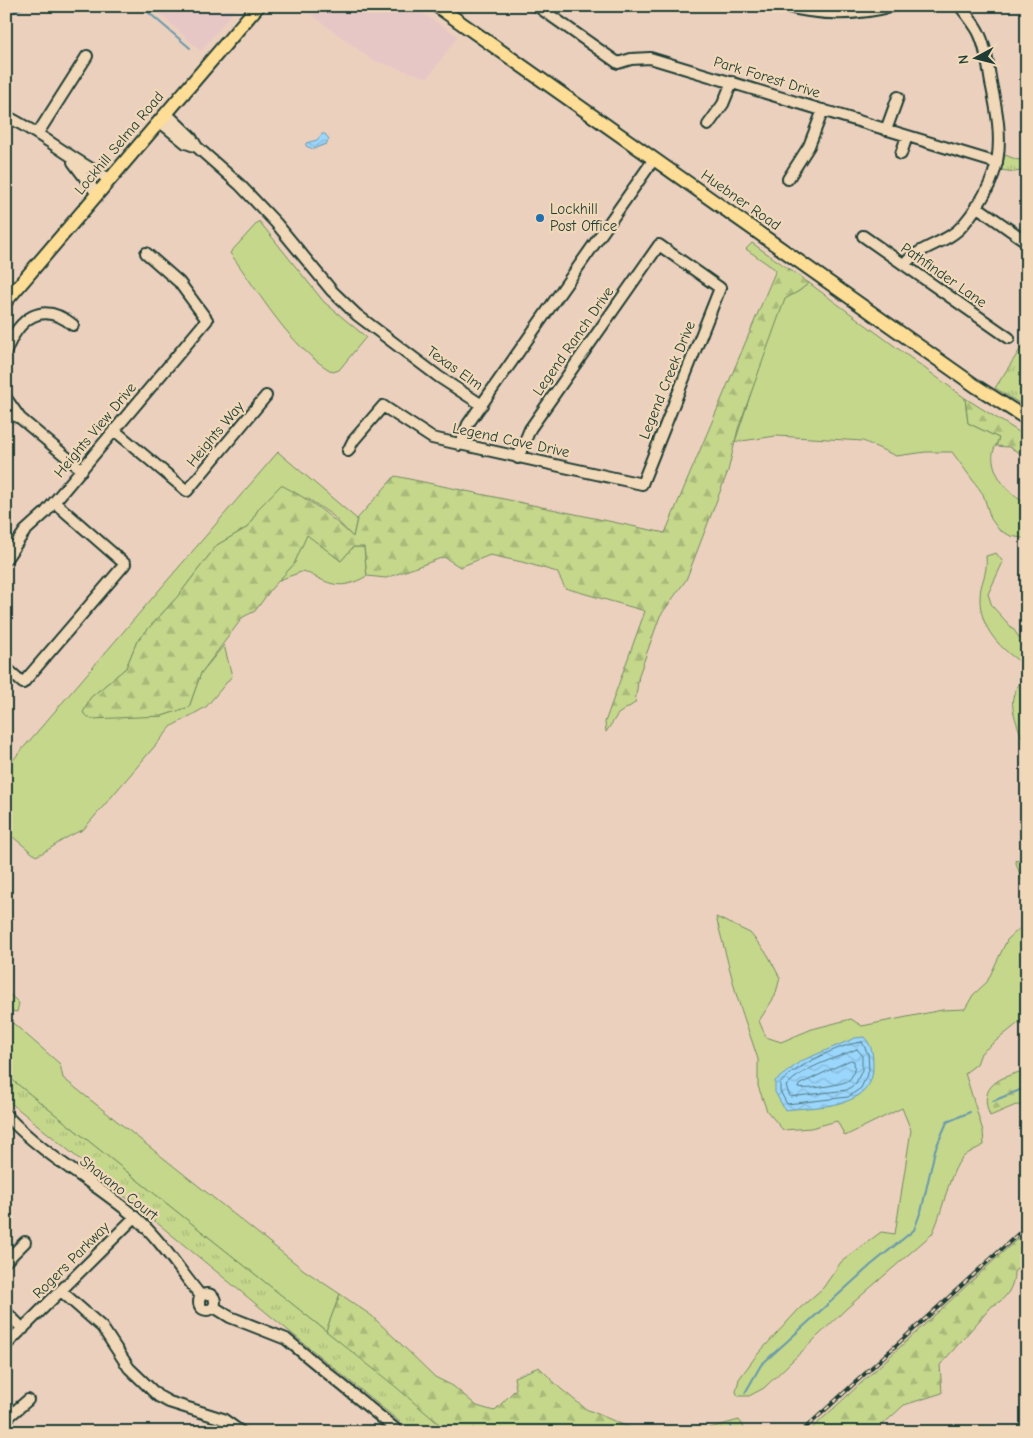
<svg xmlns="http://www.w3.org/2000/svg" width="1033" height="1438" font-family="'Comic Neue',sans-serif">
  <defs>
    <pattern id="forest-firs" width="22" height="20" patternUnits="userSpaceOnUse" patternTransform="scale(1.25)"><rect width="22" height="20" fill="#c4d78b"/><path d="M5 1l3.5 6h-7zM16 11l3.5 6h-7z" fill="#a8b979"/></pattern>
    <pattern id="park-tufts" width="24" height="20" patternUnits="userSpaceOnUse" patternTransform="scale(1.25)"><rect width="24" height="20" fill="#c4d78b"/><path d="M3 7l-1-3M5 7V3M7 7l1-3M15 17l-1-3M17 17v-4M19 17l1-3" fill="none" stroke="#a8b979"/></pattern>
    <pattern id="water-waves" width="16" height="10" patternUnits="userSpaceOnUse" patternTransform="scale(1.25)"><rect width="16" height="10" fill="#9bd6fc"/><path d="M0 5q4-4 8 0t8 0" fill="none" stroke="#85b9d9"/></pattern>
  </defs>
  <rect width="100%" height="100%" fill="#ecd0be"/>
  <filter id="ink" filterUnits="userSpaceOnUse"><feTurbulence type="fractalNoise" baseFrequency=".02" numOctaves="2"/><feDisplacementMap in="SourceGraphic" scale="10" xChannelSelector="R" yChannelSelector="G"/><feConvolveMatrix kernelMatrix="1 2 1 2 8 2 1 2 1" color-interpolation-filters="sRGB"/></filter>
  <g filter="url(#ink)">
    <path fill="#e7c7c5" d="M151,6H238L201,51Z
      M300,6H411L458,36L428,78L372,60Z"/>
    <path fill="#c4d78b" stroke="#728a60" d="M259,221L324,302L366,337L339,370L333,372C290,348 259,292 230,253Z
      M809,283L965,398L968,423L999,438C997,443 994,448 993,453C990,472 1010,497 1027,503V539L1011,536L999,530L991,519L983,494L952,452H926L896,456L863,441L776,436L735,442L761,362L785,298L799,291Z
      M278,452L357,519L353,537L332,515L307,498L259,508L248,527L217,545L178,596L137,641L126,668L90,698L127,716H162L189,707L201,673L224,645L232,676L206,707L172,726L83,830C65,836 54,848 36,856L8,833L6,834V768Z
      M307,534L341,561L353,547H364L367,576C340,591 331,585 304,571L279,580L294,564Z
      M996,553L1003,562L988,594L992,606L1014,630L1027,649V750C1022,735 1008,709 1014,694C1020,679 1023,683 1025,665C1001,650 979,628 980,597C980,582 988,575 986,556Z
      M1015,860L1027,863V895Z
      M1027,914V1016L981,1053L977,1064L965,1073L983,1131L984,1145C978,1148 969,1152 963,1157C949,1171 943,1213 932,1234L847,1308L764,1388L749,1396H738L736,1392L739,1379L756,1356L799,1309L823,1288L841,1262L881,1232L895,1234L911,1130L902,1108L845,1136L837,1121L811,1128L783,1130L767,1111L758,1086V1059L737,997L716,917L750,933L768,955L780,978L775,996L759,1021L766,1037L781,1042L812,1029L851,1019L862,1026L942,1010L965,1009L973,995L987,982L1007,940L1020,928Z
      M6,991L19,1003L17,1012L6,1010Z
      M6,1017L60,1064L63,1078L304,1270L340,1294L326,1331L6,1075Z"/>
    <path fill="url(#forest-firs)" stroke="#728a60" d="M752,243L809,283L799,291L785,299L738,429L728,471L686,580L660,616L639,675L635,703L618,714L606,732L605,722L645,611L565,588L557,572L522,562L490,555L460,567L444,557L386,578L367,576L364,547H353L341,561L307,535L294,564L272,588L255,611L243,617L201,673L189,707L162,716L91,719L83,713L90,698L126,668L137,641L178,596L217,545L248,527L259,508L281,485C309,499 330,515 353,537L357,519L395,476L665,533L776,270L746,249Z
      M965,398L1027,437V457L1009,447L996,446L999,438L968,423Z
      M1027,1070V1106L1016,1105L990,1116C977,1085 1000,1077 1027,1070Z
      M1027,1230V1259L1014,1272C1014,1287 1006,1300 992,1306L940,1365L942,1393L904,1405L878,1429L868,1432H808Z
      M340,1294L372,1316L435,1377L453,1386L477,1406L494,1411L516,1389L514,1377L539,1367L561,1389L586,1409L640,1432H448L326,1331Z
      M739,1420L747,1432H701L706,1429Z"/>
    <path fill="url(#park-tufts)" stroke="#728a60" d="M1005,155L1018,160L1027,157V170L1014,172L1001,170Z
      M1027,339V408L995,388Z
      M6,1075L396,1387L448,1432H412L6,1099Z"/>
    <path fill="url(#water-waves)" stroke="#6999ac" d="M322,134H325L329,139L326,144L313,149L306,146V143L317,140Z
      M864,1037C872,1045 873,1054 873,1065C875,1110 816,1106 785,1110L775,1092V1081L801,1061L855,1038Z"/>
    <g fill="none" stroke-linecap="round" stroke-linejoin="round">
      <path stroke="#517a84" stroke-width="1" d="M862,1042L868,1054L869,1070L861,1088L848,1097L787,1104L780,1091V1084C793,1067 840,1044 862,1042Z
        M857,1049L862,1055V1070L856,1083L847,1090L790,1097L786,1086C803,1067 834,1059 857,1049Z
        M851,1060L854,1061C855,1068 854,1075 849,1080C843,1085 805,1090 798,1088L799,1085Z"/>
      <path stroke="#6999ac" stroke-width="2" d="M141,6L190,48
        M6,16L25,6
        M993,1101L1020,1090L1027,1091
        M745,1393L761,1365L871,1265L914,1230L922,1208L935,1150L947,1122L970,1112
        M729,1432L731,1426"/>
      <g stroke="#1f3d34" stroke-width="14">
        <path id="minor" d="M537,6L618,63L631,59L650,58L997,163
          M784,6C821,16 856,16 893,6
          M166,113L191,137L197,147L240,185L276,223L332,291L357,315L439,377L482,405
          M6,116C43,134 73,161 110,179
          M159,121L186,143L197,147
          M708,125L723,104L732,82
          M886,130L898,97
          M38,133L87,56
          M901,154L907,136
          M73,162L97,194
          M788,179L809,146L823,110
          M976,206L1027,242
          M863,236L1009,338
          M904,265C920,245 947,244 963,225C1005,175 1004,143 991,83C988,66 986,46 978,31C973,22 966,14 960,6
          M6,351C19,318 42,300 73,325
          M6,398L20,418
          M6,412L20,418L82,470
          M114,430L187,491L266,396
          M460,445L468,424L654,159
          M348,451L353,441L383,406L432,438L642,484L720,288L659,245L530,429L518,458
          M6,559L25,531L45,513L207,320L179,282L146,253
          M6,668L23,683L125,564L54,502
          M6,1115C44,1156 93,1181 135,1217C162,1241 179,1270 201,1296
          M6,1261L25,1242
          M61,1291L102,1327L129,1368L158,1396L169,1402L223,1419L241,1432
          M199 1302a8 8 0 1 1 16 0a8 8 0 1 1-16 0Z
          M214,1307L230,1317L286,1339L399,1432
          M6,1312L23,1329
          M6,1345L135,1217
          M6,1419L28,1400"/>
      </g>
      <g stroke="#1f3d34" stroke-width="16">
        <path id="major" d="M437,6L977,387L1027,419
          M6,301L258,6"/>
      </g>
      <use href="#minor" stroke="#f0d8b8" stroke-width="10"/>
      <use href="#major" stroke="#fedd96" stroke-width="12"/>
      <g stroke="#1f3d34" stroke-width="4">
        <path id="rail" d="M801,1432L1027,1226"/>
      </g>
      <use href="#rail" stroke="#f0d8b8" stroke-width="2" stroke-dasharray="5.5" stroke-linecap="butt"/>
    </g>
  </g>
  <circle fill="#1f6fb2" stroke="#f0d8b8" stroke-width="2" cx="540" cy="218" r="5"/>
  <g text-anchor="middle" stroke-width="4.5" stroke-linejoin="round" paint-order="stroke">
    <g font-size="15" fill="#1f3d34" stroke="#f0d8b8">
      <text transform="translate(767 77) rotate(17)" y="5">Park Forest Drive</text>
      <text transform="translate(119 143) rotate(-50)" y="5">Lockhill Selma Road</text>
      <text transform="translate(741 200) rotate(35)" y="5">Huebner Road</text>
      <text transform="translate(944 275) rotate(35)" y="5">Pathfinder Lane</text>
      <text transform="translate(573 341) rotate(-55)" y="5">Legend Ranch Drive</text>
      <text transform="translate(455 368) rotate(35)" y="5">Texas Elm</text>
      <text transform="translate(667 380) rotate(-68)" y="5">Legend Creek Drive</text>
      <text transform="translate(95 430) rotate(-50)" y="5">Heights View Drive</text>
      <text transform="translate(215 434) rotate(-50)" y="5">Heights Way</text>
      <text transform="translate(511 440) rotate(12)" y="5">Legend Cave Drive</text>
      <text transform="translate(119 1188) rotate(38)" y="5">Shavano Court</text>
      <text transform="translate(71 1260) rotate(-45)" y="5">Rogers Parkway</text>
    </g>
    <g font-size="15" fill="#1f3d34" stroke="#f0d8b8" text-anchor="start">
      <text x="550" y="214">Lockhill<tspan x="550" dy="17">Post Office</tspan></text>
    </g>
  </g>
  <rect width="1033" height="1438" fill="none" stroke="#f0d8b8" stroke-width="25"/>
  <rect x="12" y="12" width="1008" height="1413" fill="none" stroke="#1f3d34" stroke-width="2" filter="url(#ink)"/>
  <g transform="translate(976 58) rotate(263)" stroke="#f0d8b8" stroke-width="4" paint-order="stroke">
  <path d="M0-4L9 19L0 12L-9 19Z" fill="#1f3d34"/>
  <text y="-8" font-size="14" font-weight="bold" text-anchor="middle" fill="#1f3d34">N</text>
  </g>
</svg>
